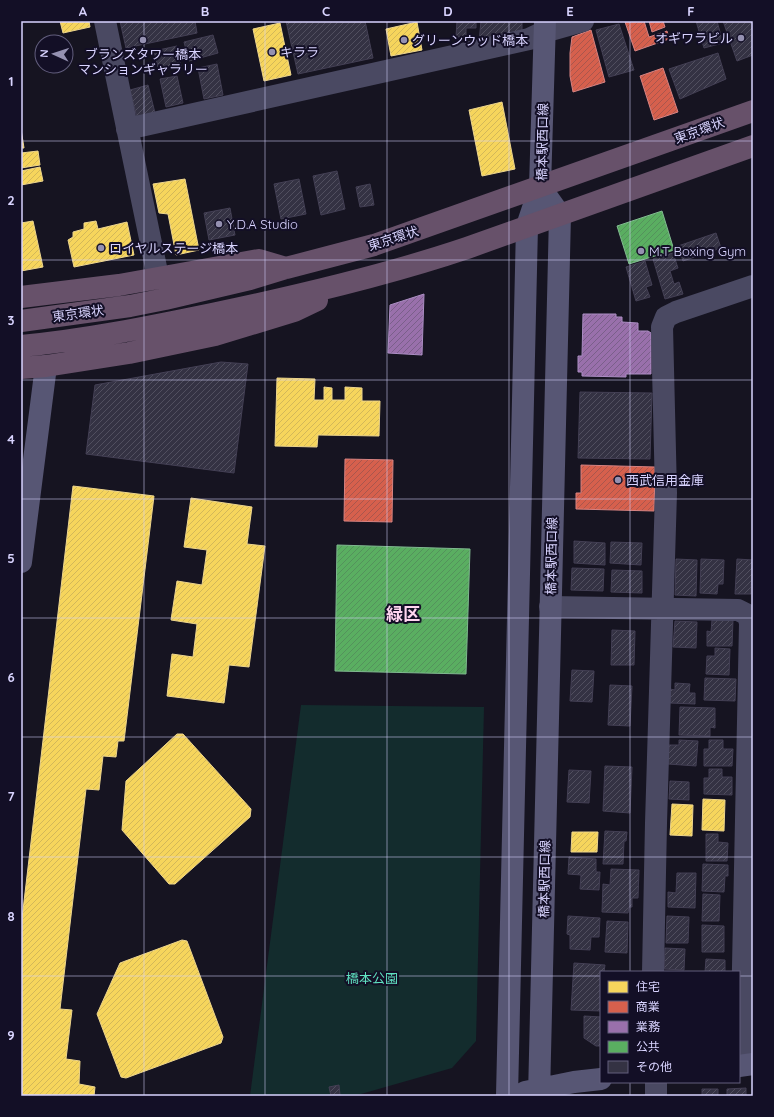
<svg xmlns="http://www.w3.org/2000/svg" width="774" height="1117" font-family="Quicksand,'Noto Sans JP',sans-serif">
  <defs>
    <pattern id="homes-hatch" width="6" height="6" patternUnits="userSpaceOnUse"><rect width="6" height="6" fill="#f6d55c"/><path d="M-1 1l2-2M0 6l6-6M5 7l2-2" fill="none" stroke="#d2b759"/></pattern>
    <pattern id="shops-hatch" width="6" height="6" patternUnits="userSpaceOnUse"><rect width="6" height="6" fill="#d6604d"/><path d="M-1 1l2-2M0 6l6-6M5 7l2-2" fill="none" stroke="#a9564d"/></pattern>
    <pattern id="offices-hatch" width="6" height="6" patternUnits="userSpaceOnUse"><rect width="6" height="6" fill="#9970ab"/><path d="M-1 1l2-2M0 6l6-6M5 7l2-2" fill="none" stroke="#7a5f8a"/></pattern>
    <pattern id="public-hatch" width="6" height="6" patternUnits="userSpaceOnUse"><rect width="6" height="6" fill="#5aae61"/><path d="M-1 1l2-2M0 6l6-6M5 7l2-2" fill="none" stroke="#54925c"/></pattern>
    <pattern id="building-hatch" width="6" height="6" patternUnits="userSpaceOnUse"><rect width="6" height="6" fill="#343243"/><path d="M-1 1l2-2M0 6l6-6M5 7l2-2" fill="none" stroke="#514f5f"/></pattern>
  </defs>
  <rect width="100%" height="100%" fill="#161421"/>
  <path fill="#132c2d" d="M301,705L484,707L476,1041L452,1068L354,1096H250Z"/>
  <path fill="url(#homes-hatch)" stroke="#edd58d" d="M60,21H89L90,27L63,33Z
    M417,22L422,50L391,56L386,29Z
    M280,23L291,75L264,81L253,29Z
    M502,102L515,169L482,176L469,110Z
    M21,129L24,148H21Z
    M38,151L40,165L21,168V153Z
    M40,167L43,181L21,185V171Z
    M185,179L199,250L176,255L168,214L159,213L153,184Z
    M33,221L43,267L21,271V223Z
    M96,221L98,229L127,222L134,255L74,267L68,240L73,237V232L84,229V223Z
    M277,378L315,379L314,400H324V387L332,388V400H345V387L362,388V401H380L379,436L318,435L317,447L275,446Z
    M73,486L154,496L124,741H118L116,757L103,756L99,790L86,789L60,1009L72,1010L66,1059L80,1061L79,1084L95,1087L94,1096H21V927Z
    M191,498L252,507L247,544L265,546L249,667L229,665L224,703L167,696L172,654L193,657L197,624L171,620L177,581L202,585L207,550L184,547Z
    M177,734H183L251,809L250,817L175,884H169L122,830L126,781Z
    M703,799L725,800L724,831L702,830Z
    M672,804L693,805L692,836L670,835Z
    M572,832H598L597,852H571Z
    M182,940L187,941L223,1037L221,1043L126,1078L121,1077L97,1014L120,963Z"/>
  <path fill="url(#shops-hatch)" stroke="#d78382" d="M627,21H644L649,37L667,31L669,39L635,51L625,22Z
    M649,21H663L665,27L652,32Z
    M591,30L605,82L573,92L570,76V53L572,37Z
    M663,68L678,112L654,120L640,76Z
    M345,459L393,460L392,522L344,521Z
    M581,465L655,467L654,511L576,509V493H581Z"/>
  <path fill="url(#offices-hatch)" stroke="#ac8ec4" d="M424,294L422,355L388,353L390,305Z
    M583,314H616V317H622V322L638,323V331H648L651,333V374H626V377L582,376V372H578V356H582Z"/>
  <path fill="url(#public-hatch)" stroke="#80b990" d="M662,211L674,250L629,264L617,226Z
    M337,545L470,549L466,674L335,671Z"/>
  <path fill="url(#building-hatch)" stroke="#433f54" d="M120,21H195L197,33L126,48Z
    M286,21H365L373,58L298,74Z
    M457,21H476V28H466V37H456Z
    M481,21H522V30L479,42Z
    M696,21H717L723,43L704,48Z
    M723,21H753V55L737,61Z
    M619,24L634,70L609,77L596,30Z
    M213,35L218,53L189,61L184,42Z
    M177,46L181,66L159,71L154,51Z
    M718,53L726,79L680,99L669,69Z
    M217,64L223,95L204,99L198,68Z
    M177,76L183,103L166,107L160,79Z
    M148,85L155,113L137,118L130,90Z
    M337,171L345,209L321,215L313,176Z
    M299,179L306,214L281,219L274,184Z
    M370,184L374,205L360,207L356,187Z
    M230,208L235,235L209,240L204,213Z
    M716,233L721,248L683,261L678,246Z
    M673,253L678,268L670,271L674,284L679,282L683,294L665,299L653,259Z
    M645,261L652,285L646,287L650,297L636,301L626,267Z
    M221,362L248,364L234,473L86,454L95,385Z
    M580,392L652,393L650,459L578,458Z
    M574,541L605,543V565L574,563Z
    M611,542L642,543L641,565L610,563Z
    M676,559L697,560L696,596L675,595Z
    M701,559L724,560L723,584H718L717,594L700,593Z
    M737,559L753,560V585L751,584V594H735Z
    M572,568L604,569L603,591L571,590Z
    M612,570L642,571V593L611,592Z
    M712,620H733L732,646H707V631L711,632Z
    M675,621L697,622L696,648L673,647Z
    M612,630L635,631L634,665H611Z
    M715,648L730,649L729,675L706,674L707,656H715Z
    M572,670L594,671L592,702L570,701Z
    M705,678L736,679L735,701L704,700Z
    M675,683L690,684L689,693H695V704L670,703V689L675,690Z
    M610,685L632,686L630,726L608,725Z
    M680,707L715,708V728L710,727V736L679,735Z
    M679,740L698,741L696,766L668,764L669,745H679Z
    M709,740H723V749H733L732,766H704V749H709Z
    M605,766L632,767L630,813L603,811Z
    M709,769H722V777H732V795L704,794V778H709Z
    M569,770L591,771L589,803L567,802Z
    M670,781L689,782V800L669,799Z
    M605,831L627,832L626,841H624L623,864H603Z
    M706,834H718V842L728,843L727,861H706Z
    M569,857L596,859V872H600L599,890L580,889L581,875L568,874Z
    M703,864L728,865V876H725L724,892L702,891Z
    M611,869L639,870L638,898H632V907H629L628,913L602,912L603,884L610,885Z
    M677,873H696L695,908L668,907V892L676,893Z
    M703,894L720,895L719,921H702Z
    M568,916L600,918L599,937H591L590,950L570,949V935L567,934Z
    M667,916L689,917L688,943H666Z
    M607,921L628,922L627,953L605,952Z
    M702,925L724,926V952H702Z
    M665,948L685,949L684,970L664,969Z
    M706,959L725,960V972H705Z
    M574,963L605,965L604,972H601V1011L571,1010Z
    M584,1016L601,1017V1046H596L584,1038Z
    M339,1085L340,1095L331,1096L329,1087Z
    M746,1088V1096H727V1089Z
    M702,1089H718V1096H702Z"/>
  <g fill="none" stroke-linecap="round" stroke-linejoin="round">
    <path stroke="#4a4962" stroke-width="22" d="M105,21L158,277
      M127,129L529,39L544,32L583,21
      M550,607L738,610L748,615L750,623L741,1065
      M653,972L656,823L666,493L662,327L666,317L676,312L753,286
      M656,1082V1096"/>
    <path stroke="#575674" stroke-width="22" d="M21,562L46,366
      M739,1066L753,1064
      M525,1092L574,1082L601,1079
      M507,1096L527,226L540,187
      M539,1096L560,215L540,187L545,21"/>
    <path stroke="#67516a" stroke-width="22" d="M21,297L119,285L259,260L286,268
      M21,321L130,306L165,299L250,279L286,268L374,245L753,111
      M21,346C85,340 149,327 212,314C298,296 384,276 467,248L753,146
      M21,368L46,366L129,353L215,335L294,311L317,300"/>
  </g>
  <path fill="none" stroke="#d9d4ff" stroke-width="1" stroke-opacity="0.55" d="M144,21V1096M265,21V1096M387,21V1096M509,21V1096M630,21V972M21,141H753M21,260H753M21,380H753M21,499H753M21,618H753M21,737H753M21,857H753M21,976H601M739,976H753M630,1082V1096"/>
  <g fill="#9591b1" stroke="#130f26" stroke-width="1.5">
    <circle cx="741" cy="38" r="4"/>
    <circle cx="143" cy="40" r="4"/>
    <circle cx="404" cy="40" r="4"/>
    <circle cx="272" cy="52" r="4"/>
    <circle cx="219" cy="224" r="4"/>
    <circle cx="101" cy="248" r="4"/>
    <circle cx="641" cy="251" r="4"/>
    <circle cx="618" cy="480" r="4"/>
  </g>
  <g text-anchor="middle" stroke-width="4" stroke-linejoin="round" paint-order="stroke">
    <g font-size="13" fill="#d9d4ff" stroke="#130f26" text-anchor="start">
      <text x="733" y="43" text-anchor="end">オギワラビル</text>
      <text x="412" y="45">グリーンウッド橋本</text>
      <text x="280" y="57">キララ</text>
      <text x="143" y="59" text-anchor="middle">ブランズタワー橋本<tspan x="143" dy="15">マンションギャラリー</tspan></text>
      <text x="227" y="229">Y.D.A Studio</text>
      <text x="109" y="253">ロイヤルステージ橋本</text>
      <text x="649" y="256">M.T Boxing Gym</text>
      <text x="626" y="485">西武信用金庫</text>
    </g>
    <g font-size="13" fill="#d9d4ff" stroke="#130f26">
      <text transform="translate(699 130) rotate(-20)" y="5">東京環状</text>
      <text transform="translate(542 142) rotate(-89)" y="5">橋本駅西口線</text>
      <text transform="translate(393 238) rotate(-18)" y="5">東京環状</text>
      <text transform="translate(78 313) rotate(-8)" y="5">東京環状</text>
      <text transform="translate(551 556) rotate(-89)" y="5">橋本駅西口線</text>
      <text transform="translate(544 879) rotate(-89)" y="5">橋本駅西口線</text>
    </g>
    <g font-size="13" fill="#5fe0c0" stroke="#130f26">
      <text x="372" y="983">橋本公園</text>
    </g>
    <g font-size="17" font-weight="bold" fill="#ffd6f0" stroke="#130f26">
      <text x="403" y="620">緑区</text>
    </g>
  </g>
  <rect width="774" height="1117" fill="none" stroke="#130f26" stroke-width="44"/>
  <rect x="600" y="971" width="140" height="112" fill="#130f26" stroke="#625e7d"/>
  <rect x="608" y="981" width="20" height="12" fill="#f6d55c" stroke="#625e7d"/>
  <text x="636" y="991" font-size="12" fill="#d9d4ff">住宅</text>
  <rect x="608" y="1001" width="20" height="12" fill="#d6604d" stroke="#625e7d"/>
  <text x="636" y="1011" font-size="12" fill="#d9d4ff">商業</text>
  <rect x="608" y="1021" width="20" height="12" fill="#9970ab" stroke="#625e7d"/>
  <text x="636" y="1031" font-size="12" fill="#d9d4ff">業務</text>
  <rect x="608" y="1041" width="20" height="12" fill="#5aae61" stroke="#625e7d"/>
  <text x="636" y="1051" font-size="12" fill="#d9d4ff">公共</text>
  <rect x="608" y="1061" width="20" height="12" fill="#343243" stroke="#625e7d"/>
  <text x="636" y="1071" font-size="12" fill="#d9d4ff">その他</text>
  <g transform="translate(54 54) rotate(273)"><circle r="19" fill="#130f26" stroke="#625e7d"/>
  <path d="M0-3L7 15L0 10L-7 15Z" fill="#9591b1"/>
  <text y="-6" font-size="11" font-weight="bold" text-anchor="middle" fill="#d9d4ff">N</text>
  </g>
  <rect x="22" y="22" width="730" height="1073" fill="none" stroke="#d9d4ff" stroke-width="1.5"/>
  <g font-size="13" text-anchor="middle" font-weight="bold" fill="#d9d4ff">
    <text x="83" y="16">A</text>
    <text x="205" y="16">B</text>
    <text x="326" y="16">C</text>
    <text x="448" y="16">D</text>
    <text x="570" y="16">E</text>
    <text x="691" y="16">F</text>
    <text x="11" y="86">1</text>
    <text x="11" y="205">2</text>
    <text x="11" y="325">3</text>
    <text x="11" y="444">4</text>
    <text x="11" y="563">5</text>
    <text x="11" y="682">6</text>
    <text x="11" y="801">7</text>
    <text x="11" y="921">8</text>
    <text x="11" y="1040">9</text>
  </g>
</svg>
